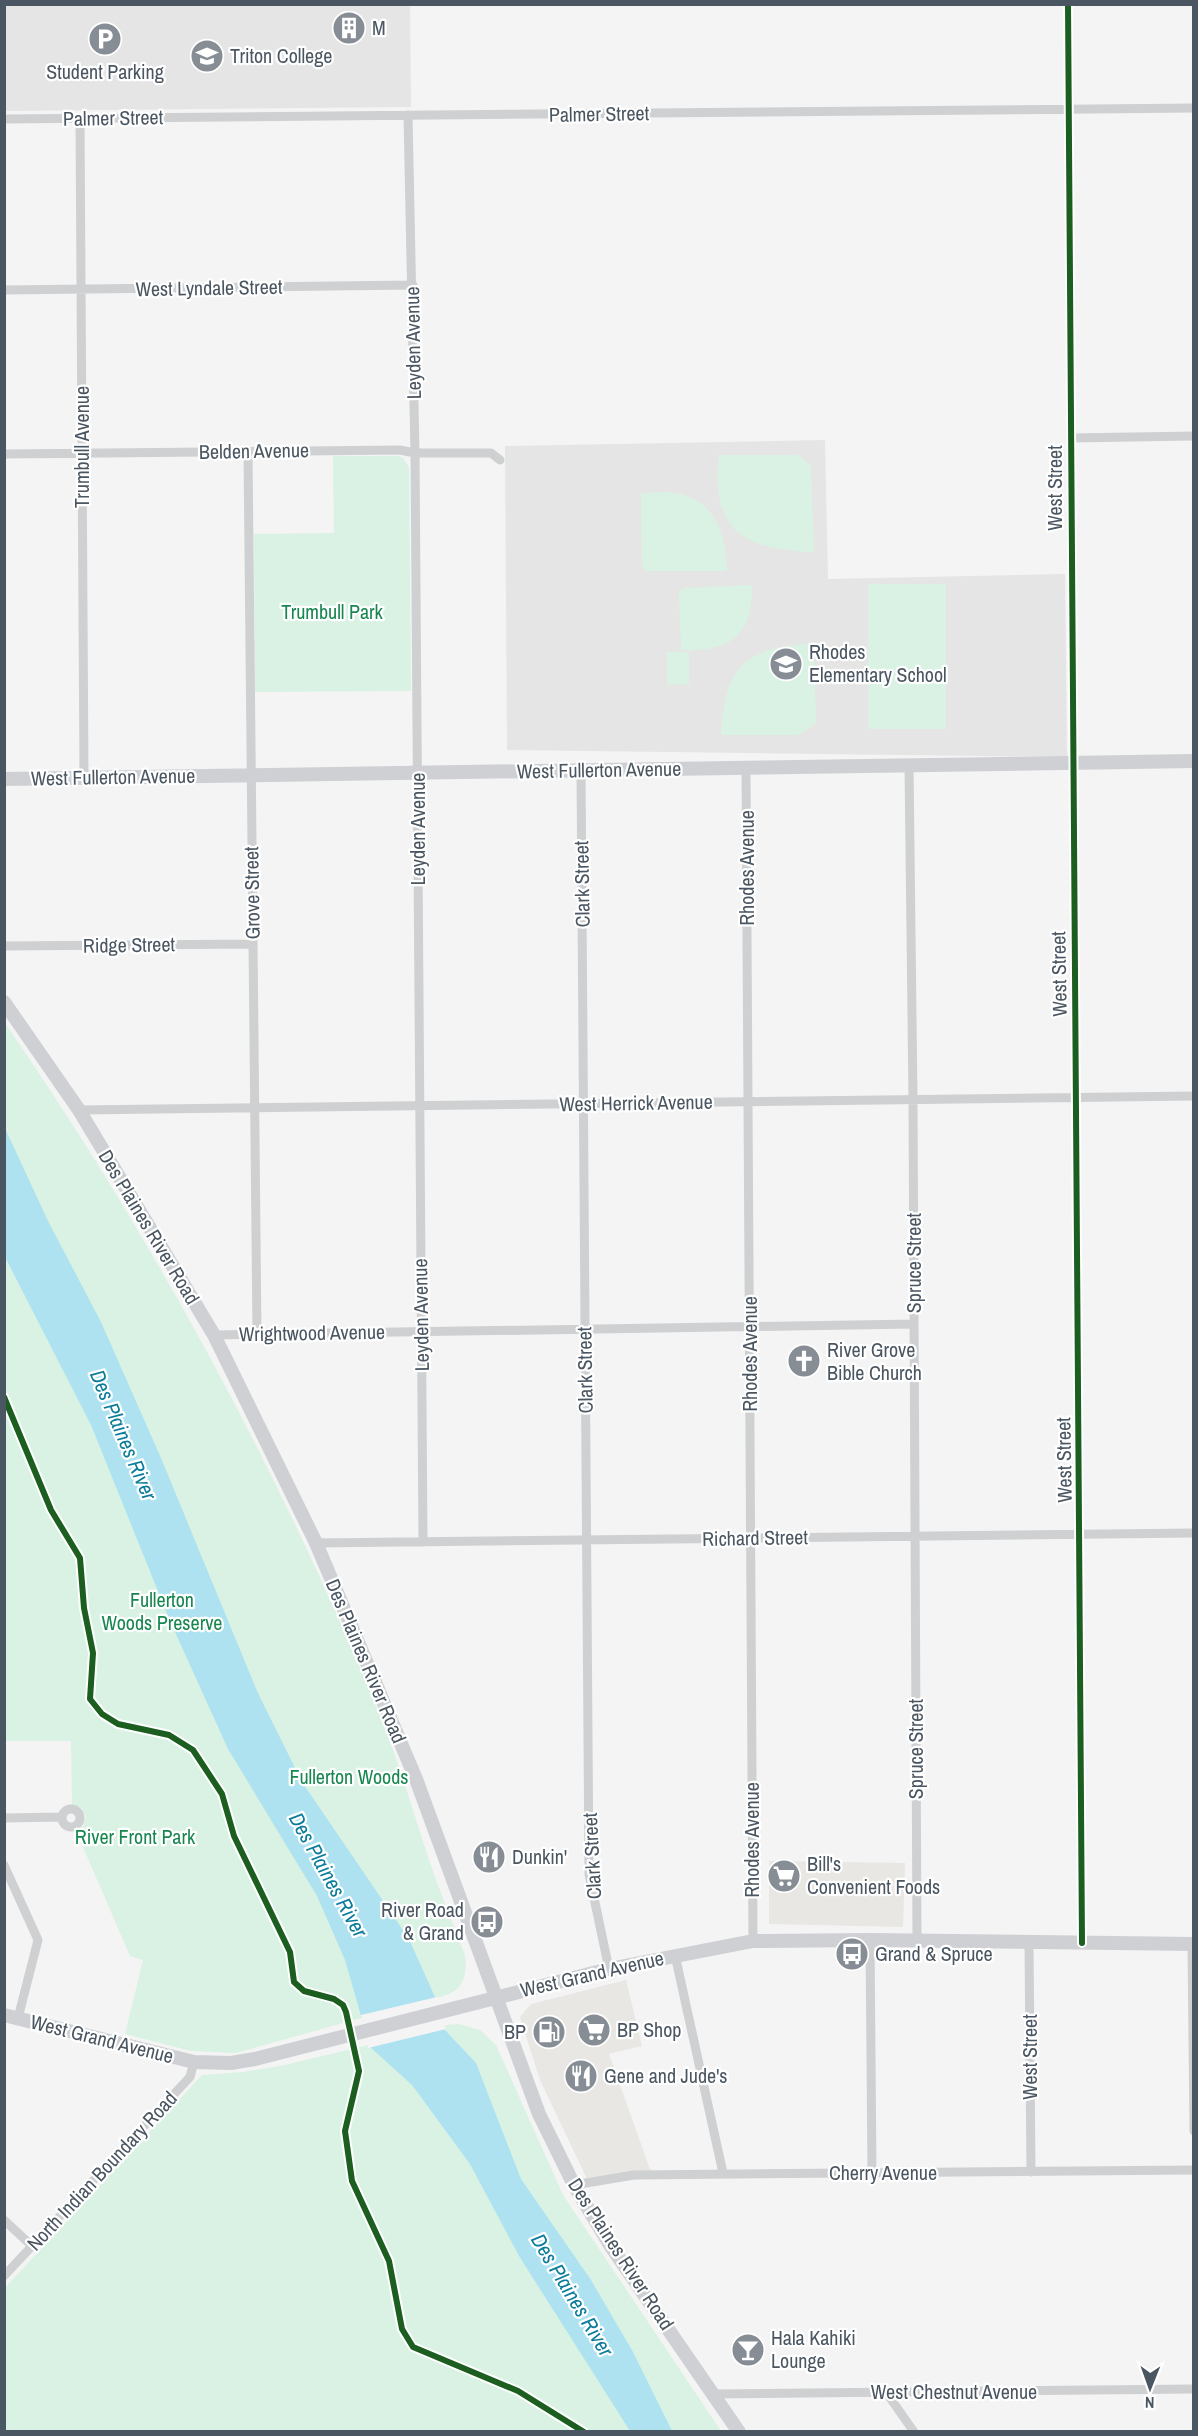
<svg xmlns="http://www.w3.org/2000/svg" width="1198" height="2436" font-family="'Archivo Narrow',sans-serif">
  <rect width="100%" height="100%" fill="#f4f4f4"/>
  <path fill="#e8e7e3" d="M769,1861L905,1863L903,1927L769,1924Z
    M626,1980L642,2046L609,2054L651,2172L587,2179L540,2080L520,2017L531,2004Z"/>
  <path fill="#e6e5e6" d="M4,5H410L411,107L5,111Z
    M825,440L828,579L1065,574L1067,757L507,750L505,446Z"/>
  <path fill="#d9f2e3" d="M719,455H798L811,466L814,552C746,550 710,532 719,455Z
    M333,456H399L403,458L409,467L411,691L255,692L254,534L334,533Z
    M668,492C715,497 725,531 727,571H647L642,565L641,493Z
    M868,584H946V729H868Z
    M752,585C753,636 730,652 681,650L679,592L684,588Z
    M814,643L816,723L799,735H721C725,666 744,648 814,643Z
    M667,652H689V684L667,685Z
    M5,1023C153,1238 277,1467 377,1708C397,1757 412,1807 428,1857C439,1890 453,1923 465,1955C470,1997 445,1995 417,2002C398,2006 380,2011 361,2015V2018L236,2053L191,2051L125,2034L143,1960L130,1956L76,1831L83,1827L86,1816L81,1808L72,1805L71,1741H5Z
    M459,2024L480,2030L496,2045L563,2195L721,2431H5L4,2289L202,2075L243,2072L285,2065L368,2045V2048L445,2028V2025Z"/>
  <path fill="#aee2f0" d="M4,1126L48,1221L101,1322L161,1458L257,1691L302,1782L409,1939L435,1997L444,2029L476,2063L521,2179L591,2280L633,2352L672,2431H630L519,2256L470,2164L412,2085L370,2047L345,1960L317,1896L228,1749L170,1621L91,1425L5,1257Z"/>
  <path fill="#f4f4f4" d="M437,1997L446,2029L368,2048L361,2015Z"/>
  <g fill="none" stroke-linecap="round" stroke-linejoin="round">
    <path stroke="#ced0d2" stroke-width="9" d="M1068,4L1082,1943
      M408,115L415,453L423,1542
      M80,118L84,777
      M4,119L1194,108
      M4,290L413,285
      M1071,438L1194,436
      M248,452L257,1334
      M4,454L400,450L415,453H491L500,460
      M909,765L913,1100L917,1941
      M746,767L753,1941
      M581,770L589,1874L609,1969
      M4,946L253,944
      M79,1110L1194,1096
      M214,1335L914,1324
      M316,1543L1194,1533
      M62 1818a9 9 0 1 1 18 0a9 9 0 1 1-18 0Z
      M4,1818L62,1817
      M4,1865L38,1940L18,2018
      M870,1940L872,2174
      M1029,1942L1031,2172
      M1192,1944L1194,2131
      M675,1955L723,2173
      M574,2185L634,2175L1194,2170
      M4,2220L32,2246
      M4,2276L190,2077L194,2062
      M886,2392L914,2432
      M714,2394L1194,2389"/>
    <path stroke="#ced0d4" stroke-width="14" d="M4,779L1194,761
      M4,1002L79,1110L214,1335L316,1543L416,1779L539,2114L574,2185L610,2245L739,2432
      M4,2015L194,2062L231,2063L255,2059L609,1969L753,1941L870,1940L1194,1944"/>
    <g stroke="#fff" stroke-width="10">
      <path id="cycleway" d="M1068,4L1082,1943
        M4,1397L51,1510L80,1558L84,1608L93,1653L90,1699L102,1714L118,1724L169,1735L193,1750L222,1794L234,1836L290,1952L294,1982L304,1991L334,1999L343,2005L346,2012L359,2071L345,2131L352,2181L389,2261L402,2329L413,2347L518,2391L584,2432"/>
    </g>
    <use href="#cycleway" stroke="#1b5e20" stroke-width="6"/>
  </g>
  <defs>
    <g id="building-disc" transform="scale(1.725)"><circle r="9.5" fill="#868d94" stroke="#fff"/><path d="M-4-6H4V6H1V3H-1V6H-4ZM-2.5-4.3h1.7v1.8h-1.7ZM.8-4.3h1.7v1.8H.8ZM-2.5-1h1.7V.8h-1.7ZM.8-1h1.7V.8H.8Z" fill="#fff"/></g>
    <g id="parking-disc" transform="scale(1.725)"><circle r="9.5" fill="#868d94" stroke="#fff"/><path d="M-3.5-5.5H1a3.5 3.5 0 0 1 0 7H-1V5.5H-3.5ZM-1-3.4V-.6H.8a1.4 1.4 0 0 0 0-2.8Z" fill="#fff"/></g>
    <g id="university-disc" transform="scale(1.725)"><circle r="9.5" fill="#868d94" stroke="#fff"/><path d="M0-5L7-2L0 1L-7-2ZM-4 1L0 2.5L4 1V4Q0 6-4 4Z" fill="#fff"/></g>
    <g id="school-disc" transform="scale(1.725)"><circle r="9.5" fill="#868d94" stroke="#fff"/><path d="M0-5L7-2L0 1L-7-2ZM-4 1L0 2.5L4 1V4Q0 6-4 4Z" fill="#fff"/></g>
    <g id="church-disc" transform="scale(1.725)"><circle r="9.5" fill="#868d94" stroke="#fff"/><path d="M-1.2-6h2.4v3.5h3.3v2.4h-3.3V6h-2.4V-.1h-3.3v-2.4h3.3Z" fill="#fff"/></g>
    <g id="restaurant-disc" transform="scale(1.725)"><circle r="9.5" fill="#868d94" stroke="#fff"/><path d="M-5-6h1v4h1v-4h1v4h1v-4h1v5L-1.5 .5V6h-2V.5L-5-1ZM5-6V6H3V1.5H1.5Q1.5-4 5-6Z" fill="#fff"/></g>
    <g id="supermarket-disc" transform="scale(1.725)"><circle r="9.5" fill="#868d94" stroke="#fff"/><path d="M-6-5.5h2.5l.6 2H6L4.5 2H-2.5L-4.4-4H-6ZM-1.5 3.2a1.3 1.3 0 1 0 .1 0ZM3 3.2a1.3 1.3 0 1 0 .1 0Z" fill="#fff"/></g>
    <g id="bus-disc" transform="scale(1.725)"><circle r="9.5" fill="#868d94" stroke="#fff"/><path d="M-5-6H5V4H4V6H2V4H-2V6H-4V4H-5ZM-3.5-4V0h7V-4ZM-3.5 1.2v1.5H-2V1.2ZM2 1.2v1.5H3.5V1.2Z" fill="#fff"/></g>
    <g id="fuel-disc" transform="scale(1.725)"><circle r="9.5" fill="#868d94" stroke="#fff"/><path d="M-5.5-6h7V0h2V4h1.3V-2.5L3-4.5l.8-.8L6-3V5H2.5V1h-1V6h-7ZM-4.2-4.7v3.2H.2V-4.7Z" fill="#fff"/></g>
    <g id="bar-disc" transform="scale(1.725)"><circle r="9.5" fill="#868d94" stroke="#fff"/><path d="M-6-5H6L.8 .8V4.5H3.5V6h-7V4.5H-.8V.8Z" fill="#fff"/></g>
  </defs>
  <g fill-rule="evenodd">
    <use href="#building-disc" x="349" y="28"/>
    <use href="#parking-disc" x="105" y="39"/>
    <use href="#university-disc" x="207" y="56"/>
    <use href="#school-disc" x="786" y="664"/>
    <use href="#church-disc" x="804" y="1361"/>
    <use href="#restaurant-disc" x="489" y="1857"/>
    <use href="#supermarket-disc" x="784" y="1876"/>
    <use href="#bus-disc" x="487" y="1922"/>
    <use href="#bus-disc" x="852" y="1954"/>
    <use href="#supermarket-disc" x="594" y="2030"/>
    <use href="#fuel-disc" x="549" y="2032"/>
    <use href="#restaurant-disc" x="581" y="2076"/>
    <use href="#bar-disc" x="748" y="2350"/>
  </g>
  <g text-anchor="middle" stroke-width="4.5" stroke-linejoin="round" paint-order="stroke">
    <g font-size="20" fill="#4a5661" stroke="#fff" text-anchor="start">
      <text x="372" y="35">M</text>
      <text x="230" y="63">Triton College</text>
      <text x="105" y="79" text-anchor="middle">Student Parking</text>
      <text x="809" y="659">Rhodes<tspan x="809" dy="23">Elementary School</tspan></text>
      <text x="827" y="1357">River Grove<tspan x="827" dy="23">Bible Church</tspan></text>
      <text x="512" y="1864">Dunkin'</text>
      <text x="807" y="1871">Bill's<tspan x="807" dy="23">Convenient Foods</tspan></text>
      <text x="464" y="1917" text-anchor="end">River Road<tspan x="464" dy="23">&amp; Grand</tspan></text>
      <text x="875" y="1961">Grand &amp; Spruce</text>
      <text x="617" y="2037">BP Shop</text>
      <text x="526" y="2039" text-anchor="end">BP</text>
      <text x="604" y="2083">Gene and Jude's</text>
      <text x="771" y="2345">Hala Kahiki<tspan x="771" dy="23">Lounge</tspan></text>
    </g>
    <g font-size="20" fill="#4a5661" stroke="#fff">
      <text transform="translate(599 114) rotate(-1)" y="7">Palmer Street</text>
      <text transform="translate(113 118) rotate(-1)" y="7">Palmer Street</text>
      <text transform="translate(209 288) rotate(-1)" y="7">West Lyndale Street</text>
      <text transform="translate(413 343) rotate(-91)" y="7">Leyden Avenue</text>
      <text transform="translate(82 447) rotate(-90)" y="7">Trumbull Avenue</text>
      <text transform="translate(254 451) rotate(-1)" y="7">Belden Avenue</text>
      <text transform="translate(1055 488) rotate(-90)" y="7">West Street</text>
      <text transform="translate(599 770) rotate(-1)" y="7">West Fullerton Avenue</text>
      <text transform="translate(113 777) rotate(-1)" y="7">West Fullerton Avenue</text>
      <text transform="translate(418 829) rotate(-90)" y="7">Leyden Avenue</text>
      <text transform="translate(747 868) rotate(-90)" y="7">Rhodes Avenue</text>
      <text transform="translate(582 884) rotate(-91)" y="7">Clark Street</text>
      <text transform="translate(252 893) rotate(-91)" y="7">Grove Street</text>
      <text transform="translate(129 945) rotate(-1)" y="7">Ridge Street</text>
      <text transform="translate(1059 974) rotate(-91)" y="7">West Street</text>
      <text transform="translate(636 1103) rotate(-1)" y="7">West Herrick Avenue</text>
      <text transform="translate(149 1227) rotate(59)" y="7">Des Plaines River Road</text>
      <text transform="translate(914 1263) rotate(-90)" y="7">Spruce Street</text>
      <text transform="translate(421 1315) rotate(-91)" y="7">Leyden Avenue</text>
      <text transform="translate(312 1333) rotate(-1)" y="7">Wrightwood Avenue</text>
      <text transform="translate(750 1354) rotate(-90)" y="7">Rhodes Avenue</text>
      <text transform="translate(585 1370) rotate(-91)" y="7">Clark Street</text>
      <text transform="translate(1064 1460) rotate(-91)" y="7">West Street</text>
      <text transform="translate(755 1538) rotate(-1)" y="7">Richard Street</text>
      <text transform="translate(366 1661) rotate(67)" y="7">Des Plaines River Road</text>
      <text transform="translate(916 1749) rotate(-90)" y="7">Spruce Street</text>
      <text transform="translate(752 1840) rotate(-90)" y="7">Rhodes Avenue</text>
      <text transform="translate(592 1856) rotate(-93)" y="7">Clark Street</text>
      <text transform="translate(592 1974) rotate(-13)" y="7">West Grand Avenue</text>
      <text transform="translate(102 2039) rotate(14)" y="7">West Grand Avenue</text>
      <text transform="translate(1030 2057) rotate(-90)" y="7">West Street</text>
      <text transform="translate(102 2171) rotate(-47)" y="7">North Indian Boundary Road</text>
      <text x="883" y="2180">Cherry Avenue</text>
      <text transform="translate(621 2254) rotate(57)" y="7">Des Plaines River Road</text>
      <text x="954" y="2399">West Chestnut Avenue</text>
    </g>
    <g font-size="20" fill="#17864f" stroke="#fff">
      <text x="332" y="619">Trumbull Park</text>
      <text x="162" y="1607">Fullerton<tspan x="162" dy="23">Woods Preserve</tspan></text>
      <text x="349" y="1784">Fullerton Woods</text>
      <text x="135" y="1844">River Front Park</text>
    </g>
    <g font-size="21" font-style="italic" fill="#0c7c9b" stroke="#fff">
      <text transform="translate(123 1435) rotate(67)" y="7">Des Plaines River</text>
      <text transform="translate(328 1875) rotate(61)" y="7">Des Plaines River</text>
      <text transform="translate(572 2295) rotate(59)" y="7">Des Plaines River</text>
    </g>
  </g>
  <rect width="1198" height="2436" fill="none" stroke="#4a5661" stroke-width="12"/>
  <g transform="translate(1150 2388) rotate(181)" stroke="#ffffff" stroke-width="4.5" paint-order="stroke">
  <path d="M0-4.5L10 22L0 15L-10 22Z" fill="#4a5661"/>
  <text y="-9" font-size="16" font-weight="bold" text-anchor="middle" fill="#4a5661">N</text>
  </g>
</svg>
